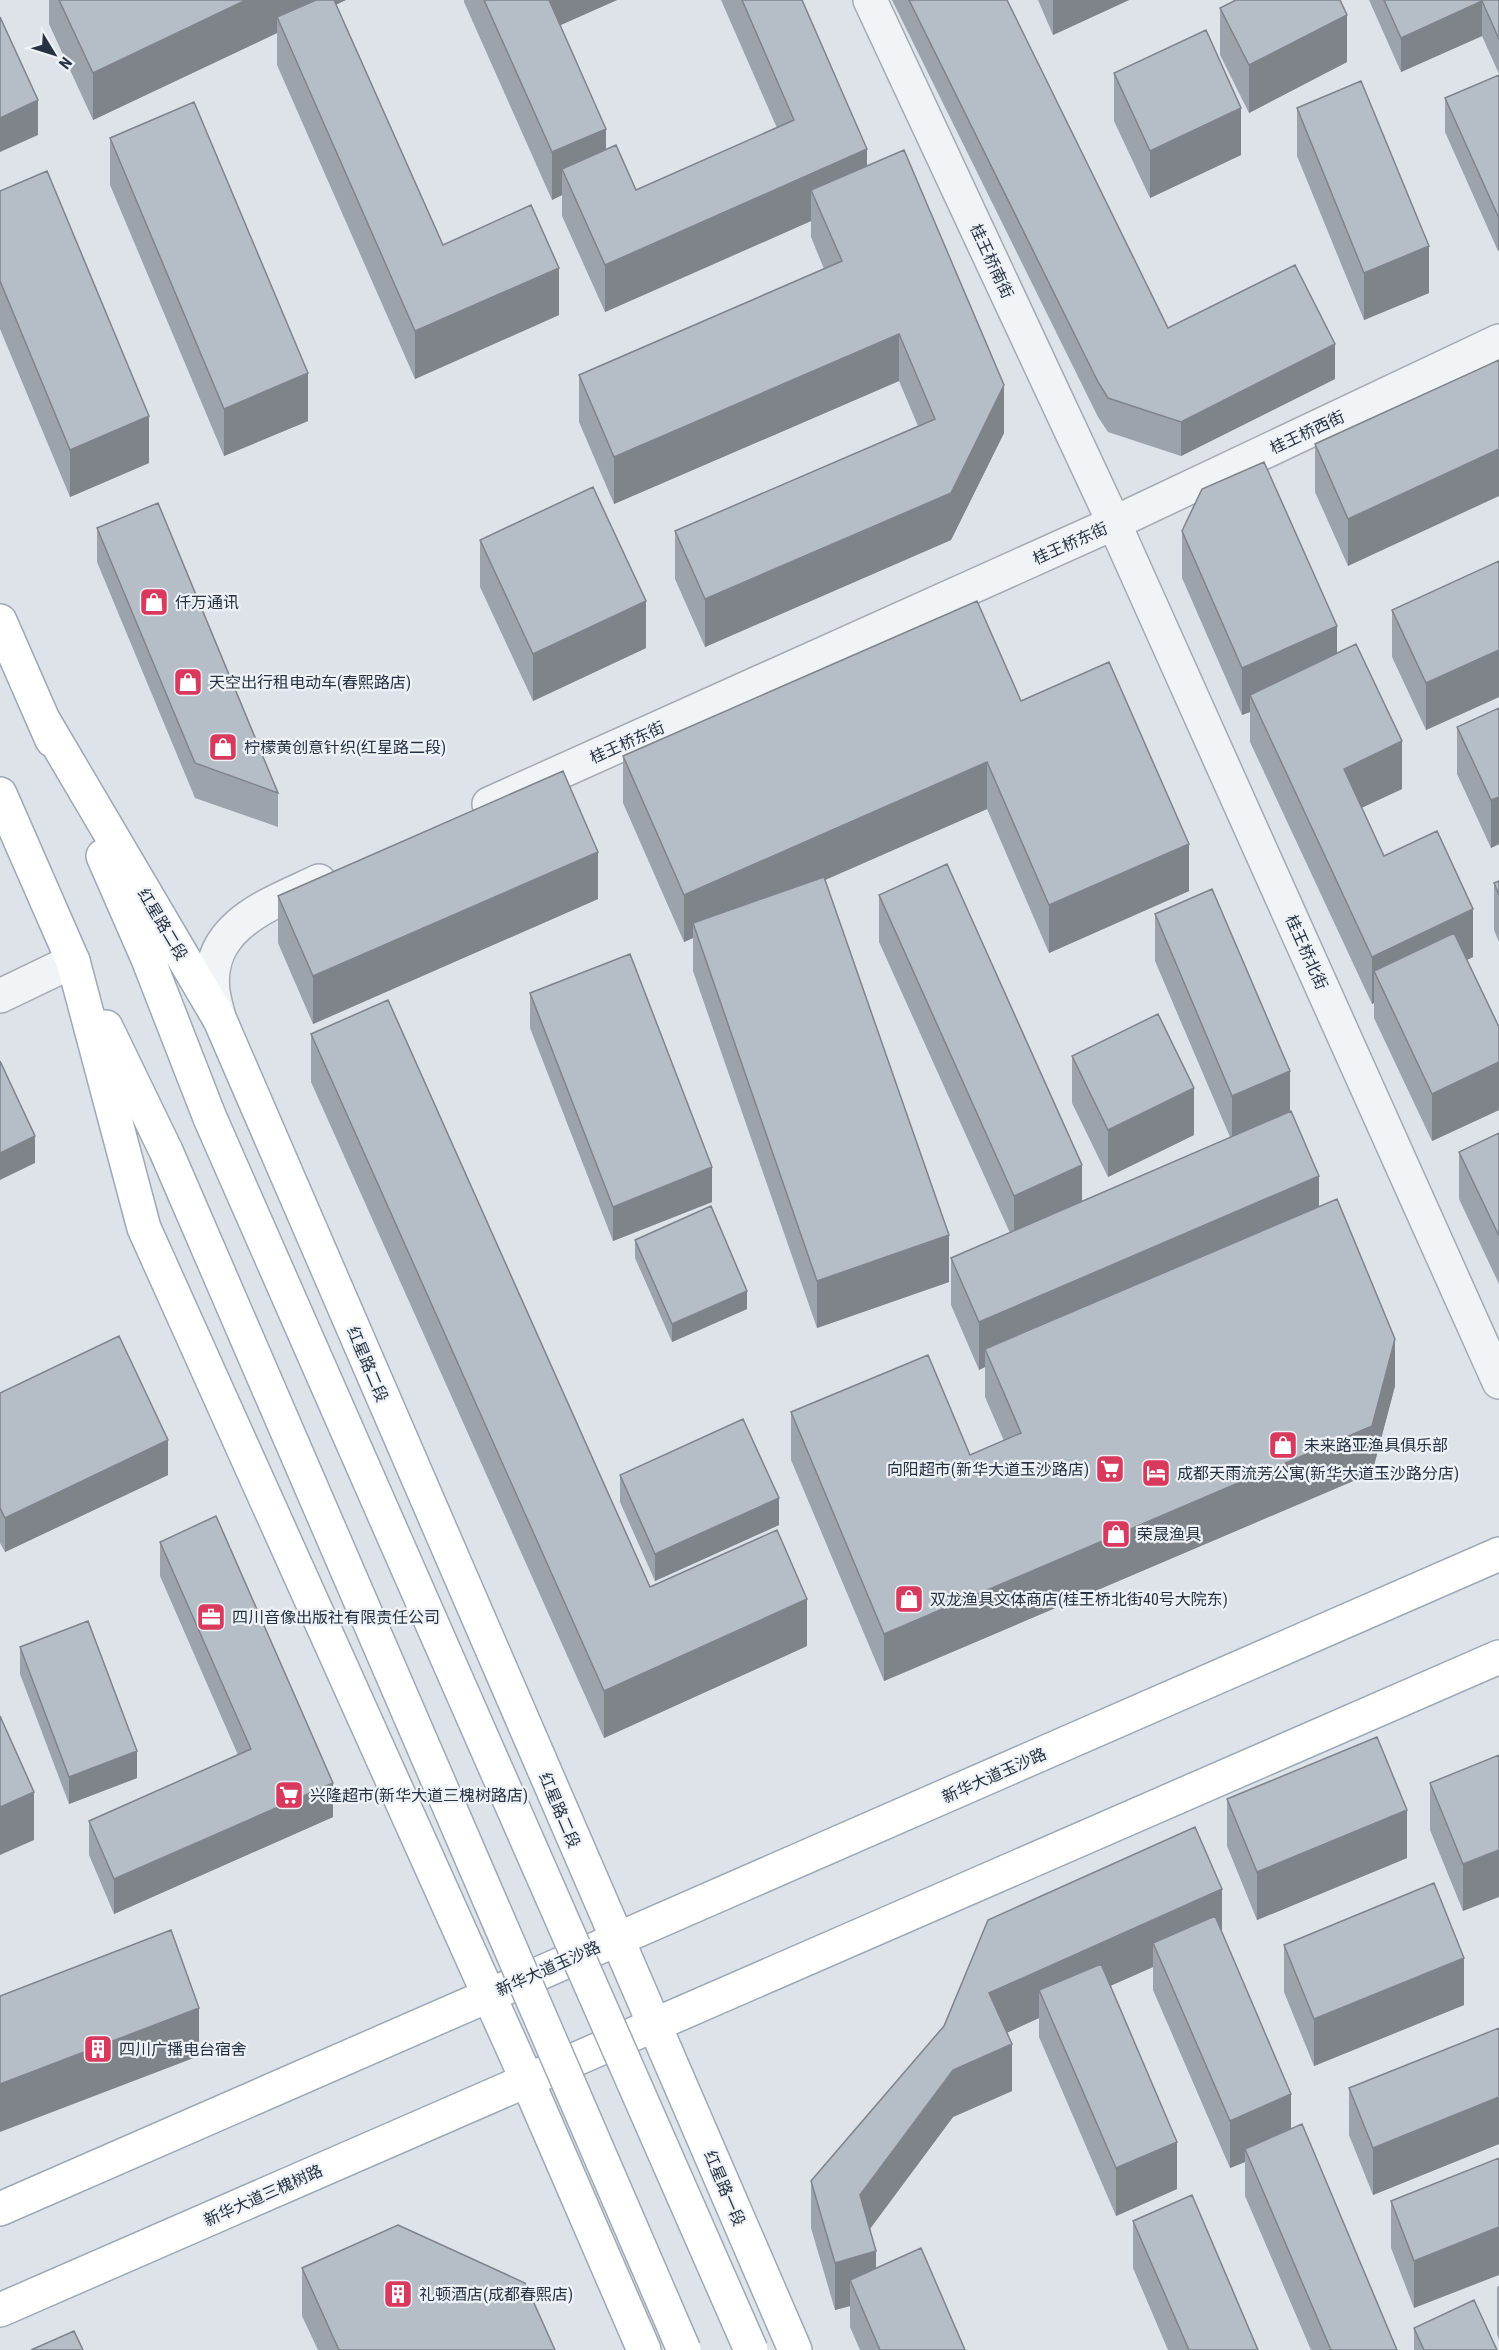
<svg xmlns="http://www.w3.org/2000/svg" width="1499" height="2350" font-family="'Roboto Condensed','Noto Sans SC',sans-serif">
  <rect width="100%" height="100%" fill="#dee3e9"/>
  <g fill="none" stroke-linecap="round" stroke-linejoin="round">
    <g stroke="#a3aab3" stroke-width="36">
      <path id="minor" d="M870,0L1114,523L1499,1382
        M489,804L1114,523L1499,341
        M0,996L73,961
        M219,1018C217,1009 214,1000 213,991C205,925 271,904 319,881"/>
    </g>
    <g stroke="#9da9b6" stroke-width="36">
      <path id="primary" d="M0,621L52,740
        M44,721L220,1020L795,2350
        M0,794L73,961L144,1228L527,2080L644,2350
        M103,856L148,959L210,1118
        M106,1027L166,1151
        M0,2209L1499,1554
        M0,2310L1499,1657"/>
    </g>
    <use href="#minor" stroke="#f1f4f7" stroke-width="33"/>
    <use href="#primary" stroke="#fff" stroke-width="33"/>
    <g stroke="#9da9b6" stroke-width="36" stroke-linecap="butt">
      <path id="primary-bridge" d="M210,1118L751,2350
        M166,1151L684,2350"/>
    </g>
    <use href="#primary-bridge" stroke="#fff" stroke-width="33"/>
  </g>
  <path fill="#9ca3aa" d="M49,0H346L336,4L443,245L559,315L415,379L277,65V33L93,120L49,24Z
    M464,0H617L560,25L606,150L636,190L777,128L721,0H802L867,166L1004,433L951,540L705,647L675,579V531L918,426L899,381L614,504L579,422V375L824,269L811,237V221L605,312L562,216V195L552,200L464,2Z
    M892,0H1007L1168,328L1335,379L1181,456L1108,432L1098,417Z
    M1038,0H1129L1053,35Z
    M1369,0H1499V74L1482,36L1401,72Z
    M1220,8L1347,62L1249,113L1220,55Z
    M1114,73L1241,155L1150,198L1114,121Z
    M1499,75L1498,251L1445,132V98Z
    M1297,108L1429,293L1364,320L1297,156Z
    M110,138L308,421L224,456L110,185Z
    M0,191L149,463L70,497L0,329Z
    M1499,360L1348,566L1315,492V444Z
    M97,528L278,793V827L195,798L97,562Z
    M1182,531L1337,654L1402,789L1361,808L1384,856L1473,957L1467,960L1499,1027V1110L1432,1141L1374,1018V1003L1372,1004L1250,742V712L1242,715L1182,578Z
    M480,540L646,648L533,701L480,587Z
    M1499,561V697L1426,730L1392,657V610Z
    M1021,701L1189,891L1049,953L987,809L825,880L949,1282L817,1328L693,971V938L684,942L623,803V756Z
    M1499,708V844L1491,848L1457,774V727Z
    M1499,881V942L1494,930V883Z
    M879,895L1082,1201L1230,1137L1155,961V914L1290,1111L1319,1207L1395,1386L1372,1473L884,1681L791,1460V1412L970,1455L1004,1441L985,1397V1367L979,1370L951,1305V1258L1010,1233L879,942Z
    M278,896L598,899L313,1024L278,943Z
    M530,993L712,1202L613,1241L530,1028Z
    M311,1034L650,1587L807,1646L604,1738L311,1082Z
    M1072,1056L1194,1135L1108,1177L1072,1103Z
    M1499,1133V1284L1459,1199V1152Z
    M635,1240L747,1309L672,1342L635,1258Z
    M0,1393L168,1475L5,1552L0,1543Z
    M620,1475L779,1525L655,1581L620,1502Z
    M160,1542L333,1817L114,1914L89,1855V1821L238,1755L160,1576Z
    M20,1647L137,1778L69,1804L20,1674Z
    M1499,1755L1463,1911L1430,1830V1783Z
    M1227,1799L1407,1858L1257,1920L1227,1846Z
    M988,1920L1222,1932L1291,2129L1397,2350H1311L1245,2196V2162L1230,2168L1153,1990V1967L1110,1986L1177,2189L1116,2216L1039,2037V2018L1006,2033L1012,2091L953,2117L870,2229L876,2268L965,2350H860L850,2327V2306L835,2310L811,2228V2181L944,2026Z
    M1284,1945L1464,2005L1314,2066L1284,1992Z
    M1499,2028V2144L1373,2195L1349,2135V2088Z
    M1499,2158L1414,2308L1391,2248V2201Z
    M1133,2221L1258,2350H1168L1133,2268Z
    M302,2268L555,2350H318L302,2316Z
    M1499,2286V2340L1497,2334V2287Z
    M1414,2328L1497,2350H1414Z"/>
  <path fill="#7f848b" d="M246,0H346L283,30L277,17V33L93,120V73Z
    M543,0H617L543,33Z
    M1053,0H1129L1053,35Z
    M1482,1V36L1401,72V38Z
    M1347,15V62L1249,113V65Z
    M38,100V135L0,152V118Z
    M1241,108V155L1150,198V151Z
    M606,129V176L562,169V195L552,200V152Z
    M867,149V197L811,190V221L605,312V265Z
    M1498,216H1499V250L1498,251Z
    M1429,246V293L1364,320V273Z
    M559,268V315L415,379V331Z
    M899,334V381L614,504V457Z
    M1335,344V379L1181,456V422Z
    M308,373V421L224,456V409Z
    M1004,385V433L951,540L705,647V599Z
    M149,416V463L70,497V450Z
    M1499,449V496L1348,566V519Z
    M646,601V648L533,701V654Z
    M1337,626V673L1250,695V712L1242,715V668Z
    M1499,650V697L1426,730V683Z
    M1402,741V789L1344,816V769Z
    M987,762V809L697,936L693,923V938L684,942V895Z
    M1499,797V844L1491,848V800Z
    M1189,844V891L1049,953V905Z
    M598,852V899L313,1024V976Z
    M1473,909V957L1387,997L1374,971V1003L1372,1004V957Z
    M1499,1062V1110L1432,1141V1094Z
    M1290,1071V1119L1232,1143V1096Z
    M1194,1088V1135L1108,1177V1130Z
    M35,1136V1163L0,1180V1153Z
    M1082,1165V1212L1014,1243V1196Z
    M712,1167V1202L613,1241V1207Z
    M1319,1176V1223L985,1349V1367L979,1370V1322Z
    M949,1235V1282L817,1328V1281Z
    M747,1291V1309L672,1342V1324Z
    M1395,1339V1386L1372,1473L884,1681V1634Z
    M168,1440V1475L5,1552V1518Z
    M779,1498V1525L655,1581V1554Z
    M807,1599V1646L604,1738V1691Z
    M137,1751V1778L69,1804V1777Z
    M333,1783V1817L114,1914V1879Z
    M34,1792V1840L0,1855V1807Z
    M1407,1810V1858L1257,1920V1872Z
    M1499,1850V1897L1463,1911V1864Z
    M1222,1889V1936L1153,1943V1967L1049,2013L1039,1990V2018L989,2041V1993Z
    M1464,1958V2005L1314,2066V2019Z
    M199,2008V2056L0,2132V2084Z
    M1012,2044V2091L953,2117L860,2242V2195L953,2070Z
    M1291,2094V2142L1245,2149V2162L1230,2168V2121Z
    M1499,2097V2144L1373,2195V2148Z
    M1177,2142V2189L1116,2216V2168Z
    M1499,2227V2275L1414,2308V2261Z
    M876,2251V2298L850,2280V2306L835,2310V2263Z"/>
  <path fill="#b5bdc6" stroke="#7f848b" stroke-width="1.5" d="M59,0H246L93,73Z
    M316,0H334L443,245L531,205L559,268L415,331L277,17Z
    M484,0H549L606,129L552,152Z
    M742,0H802L867,149L605,265L562,169L616,145L636,190L794,120Z
    M909,0H1007L1168,328L1295,265L1335,344L1181,422L1108,398L1098,382Z
    M1236,0H1340L1347,15L1249,65L1220,8Z
    M1384,0H1499V39L1482,1L1401,38Z
    M0,17L38,100L0,118Z
    M1206,30L1241,108L1150,151L1114,73Z
    M1499,75V216H1498L1445,98Z
    M1361,81L1429,246L1364,273L1297,108Z
    M194,102L308,373L224,409L110,138Z
    M904,150L1004,385L951,493L705,599L675,531L935,419L899,334L614,457L579,375L842,261L811,190Z
    M47,171L149,416L70,450L0,281V191Z
    M1499,360V449L1348,519L1315,444Z
    M1264,462L1337,626L1242,668L1182,531L1202,489Z
    M593,487L646,601L533,654L480,540Z
    M158,503L278,793L195,763L97,528Z
    M1499,561V650L1426,683L1392,610Z
    M977,601L1021,701L1109,662L1189,844L1049,905L987,762L684,895L623,756Z
    M1356,644L1402,741L1344,769L1384,856L1437,831L1473,909L1372,957L1250,695Z
    M1499,708V797L1491,800L1457,727Z
    M563,771L598,852L313,976L278,896Z
    M947,864L1082,1165L1014,1196L879,895Z
    M824,877L949,1235L817,1281L693,923Z
    M1499,881V895L1494,883Z
    M1212,889L1290,1071L1232,1096L1155,914Z
    M1454,933L1499,1027V1062L1432,1094L1374,971Z
    M630,954L712,1167L613,1207L530,993Z
    M388,1000L650,1587L777,1530L807,1599L604,1691L311,1034Z
    M1158,1014L1194,1088L1108,1130L1072,1056Z
    M0,1061L35,1136L0,1153Z
    M1291,1111L1319,1176L979,1322L951,1258Z
    M1499,1133V1236L1459,1152Z
    M1337,1199L1395,1339L1372,1426L884,1634L791,1412L928,1355L970,1455L1021,1433L985,1349Z
    M711,1206L747,1291L672,1324L635,1240Z
    M119,1336L168,1440L5,1518L0,1508V1393Z
    M743,1419L779,1498L655,1554L620,1475Z
    M216,1516L333,1783L114,1879L89,1821L251,1749L160,1542Z
    M88,1621L137,1751L69,1777L20,1647Z
    M0,1716L34,1792L0,1807Z
    M1377,1737L1407,1810L1257,1872L1227,1799Z
    M1499,1755V1850L1463,1864L1430,1783Z
    M1195,1827L1222,1889L989,1993L1012,2044L953,2070L860,2195L876,2251L835,2263L811,2181L944,2026L988,1920Z
    M1434,1883L1464,1958L1314,2019L1284,1945Z
    M1215,1916L1291,2094L1230,2121L1153,1943Z
    M171,1930L199,2008L0,2084V1996Z
    M1101,1964L1177,2142L1116,2168L1039,1990Z
    M1499,2028V2097L1373,2148L1349,2088Z
    M1302,2124L1397,2350H1331L1245,2149Z
    M1499,2158V2227L1414,2261L1391,2201Z
    M1192,2195L1258,2350H1189L1133,2221Z
    M398,2225L525,2283L555,2350H339L302,2268Z
    M921,2248L965,2350H880L850,2280Z
    M1474,2300L1497,2350H1424L1414,2328Z
    M74,2331L83,2350H31Z"/>
  <defs>
    <g id="shop-square" transform="scale(1.5)"><rect x="-9" y="-9" width="18" height="18" rx="4" fill="#d9395d" stroke="#eef2f6"/><path d="M-5-2.5h2.3a2.7 3.5 0 0 1 5.4 0H5L5.5 6h-11ZM-1.5-2.5h3a1.5 2.3 0 0 0-3 0Z" fill="#fff"/></g>
    <g id="supermarket-square" transform="scale(1.5)"><rect x="-9" y="-9" width="18" height="18" rx="4" fill="#d9395d" stroke="#eef2f6"/><path d="M-6-5.5h2.5l.6 2H6L4.5 2H-2.5L-4.4-4H-6ZM-1.5 3.2a1.3 1.3 0 1 0 .1 0ZM3 3.2a1.3 1.3 0 1 0 .1 0Z" fill="#fff"/></g>
    <g id="hotel-square" transform="scale(1.5)"><rect x="-9" y="-9" width="18" height="18" rx="4" fill="#d9395d" stroke="#eef2f6"/><path d="M-6-4.5h1.5V1H6V5H4.5V3h-9V5H-6ZM-4 0a1.8 1.8 0 1 1 3.6 0ZM.5 0V-2.5h3Q6-2.5 6 0Z" fill="#fff"/></g>
    <g id="office-square" transform="scale(1.5)"><rect x="-9" y="-9" width="18" height="18" rx="4" fill="#d9395d" stroke="#eef2f6"/><path d="M-6-3h4V-5.5h4V-3h4V5H-6ZM-1-4.5V-3h2v-1.5ZM-6 0V1H6V0Z" fill="#fff"/></g>
    <g id="building-square" transform="scale(1.5)"><rect x="-9" y="-9" width="18" height="18" rx="4" fill="#d9395d" stroke="#eef2f6"/><path d="M-4-6H4V6H1V3H-1V6H-4ZM-2.5-4.3h1.7v1.8h-1.7ZM.8-4.3h1.7v1.8H.8ZM-2.5-1h1.7V.8h-1.7ZM.8-1h1.7V.8H.8Z" fill="#fff"/></g>
  </defs>
  <g fill-rule="evenodd">
    <use href="#shop-square" x="154" y="602"/>
    <use href="#shop-square" x="188" y="682"/>
    <use href="#shop-square" x="223" y="747"/>
    <use href="#shop-square" x="1283" y="1445"/>
    <use href="#supermarket-square" x="1110" y="1469"/>
    <use href="#hotel-square" x="1156" y="1473"/>
    <use href="#shop-square" x="1116" y="1534"/>
    <use href="#shop-square" x="909" y="1599"/>
    <use href="#office-square" x="211" y="1617"/>
    <use href="#supermarket-square" x="289" y="1795"/>
    <use href="#building-square" x="98" y="2049"/>
    <use href="#building-square" x="398" y="2294"/>
  </g>
  <g text-anchor="middle" stroke-width="4.5" stroke-linejoin="round" paint-order="stroke">
    <g font-size="16" fill="#263241" stroke="#eef2f6">
      <text transform="translate(992 261) rotate(65)" y="6">桂王桥南街</text>
      <text transform="translate(1307 432) rotate(-25)" y="6">桂王桥西街</text>
      <text transform="translate(1070 543) rotate(-24)" y="6">桂王桥东街</text>
      <text transform="translate(627 742) rotate(-24)" y="6">桂王桥东街</text>
      <text transform="translate(163 924) rotate(59)" y="6">红星路二段</text>
      <text transform="translate(1307 952) rotate(66)" y="6">桂王桥北街</text>
      <text transform="translate(368 1364) rotate(67)" y="6">红星路二段</text>
      <text transform="translate(994 1775) rotate(-24)" y="6">新华大道玉沙路</text>
      <text transform="translate(560 1810) rotate(67)" y="6">红星路二段</text>
      <text transform="translate(548 1968) rotate(-24)" y="6">新华大道玉沙路</text>
      <text transform="translate(725 2188) rotate(67)" y="6">红星路一段</text>
      <text transform="translate(263 2195) rotate(-24)" y="6">新华大道三槐树路</text>
    </g>
    <g font-size="16" fill="#263241" stroke="#eef2f6" text-anchor="start">
      <text x="175" y="608">仟万通讯</text>
      <text x="209" y="688">天空出行租电动车(春熙路店)</text>
      <text x="244" y="753">柠檬黄创意针织(红星路二段)</text>
      <text x="1304" y="1451">未来路亚渔具俱乐部</text>
      <text x="1089" y="1475" text-anchor="end">向阳超市(新华大道玉沙路店)</text>
      <text x="1177" y="1479">成都天雨流芳公寓(新华大道玉沙路分店)</text>
      <text x="1137" y="1540">荣晟渔具</text>
      <text x="930" y="1605">双龙渔具文体商店(桂王桥北街40号大院东)</text>
      <text x="232" y="1623">四川音像出版社有限责任公司</text>
      <text x="310" y="1801">兴隆超市(新华大道三槐树路店)</text>
      <text x="119" y="2055">四川广播电台宿舍</text>
      <text x="419" y="2300">礼顿酒店(成都春熙店)</text>
    </g>
  </g>
  <g transform="translate(54 54) rotate(128)" stroke="#eef2f6" stroke-width="4.5" paint-order="stroke">
  <path d="M0-4.5L10 22L0 15L-10 22Z" fill="#263241"/>
  <text y="-9" font-size="16" font-weight="bold" text-anchor="middle" fill="#263241">N</text>
  </g>
</svg>
